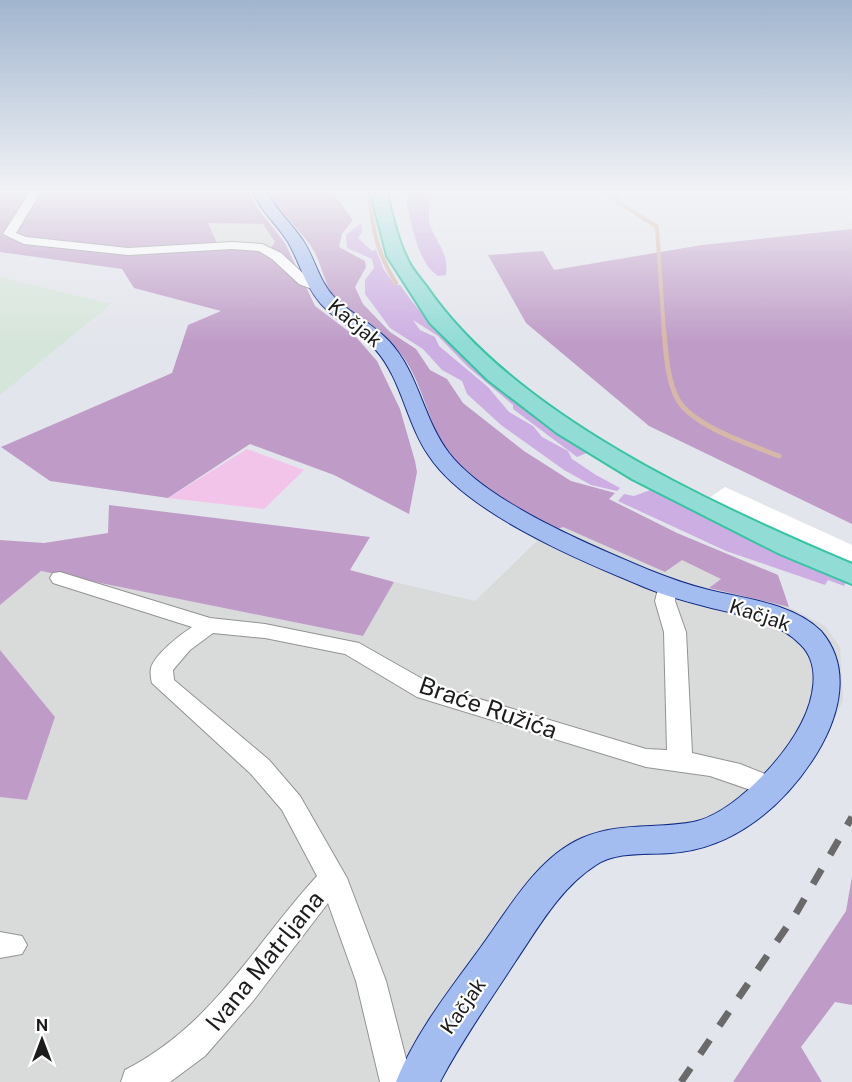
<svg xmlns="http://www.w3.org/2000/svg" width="852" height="1082" font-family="'Public Sans',sans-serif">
  <rect width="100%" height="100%" fill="#e3e5ec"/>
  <path fill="#d9dada" d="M207,223L263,224L275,242L267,252L219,248Z
    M563,527L665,572L682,559L721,579L710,588L789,607L825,626L840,647L843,700L822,747L796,782L718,813L671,827L592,840L403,1082H0V797L27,800L55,717L0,650V605L41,571L363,636L394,582L475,601L542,536Z"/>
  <path fill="#d6e5da" d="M0,277L111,304L0,395Z"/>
  <path fill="#cdaee2" d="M405,190H431C431,201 427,214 430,225C437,244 449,253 446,275L438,276C436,274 434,273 432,271C417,258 407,209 405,190Z
    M361,223L362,232L358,238L372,251L376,250L384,270L395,285H400C450,356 517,404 589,452L577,457L513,409V405L468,367L438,336L413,320L420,330L435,337L439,346L488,387L509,412L533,426L542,437L568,451L572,459L596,475L620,488L617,491L591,485L564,470L501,425L467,394L462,381L442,370L423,349L390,328L365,294V280L374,268L372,259L347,248L346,235Z
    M653,489L763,545L846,582L844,586L828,580L825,585L726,551L618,501L624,494L634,496Z"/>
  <path fill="#bf9cc7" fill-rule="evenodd" d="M0,190H249L255,205L285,243L315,306L356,337L377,361L400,409L415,461L417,472L409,514L334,475L250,444L168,498L50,481L1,447L172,373L188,325L221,311L134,288L122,269L0,252ZM208,223L263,224L275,242L268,252L219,248Z
    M266,190H331L353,220L342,234L339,247L365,261L366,267L355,287L363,304L390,332L416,349L430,370L447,379L463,403L524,451L571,481L615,493L609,499L677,533L778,575L789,607L709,588L721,579L682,560L665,572L563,527L558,529C523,510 478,490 452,458C427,426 424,380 397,349C380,329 356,321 339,304C325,289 323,268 314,251C301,229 279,213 266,190Z
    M852,229V524L649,426L526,323L488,255L543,251L554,270L702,245Z
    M109,505L370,537L350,570L394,582L363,636L41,571L0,605V540L44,543L108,533Z
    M0,650L55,717L27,800L0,797Z
    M852,877V1005L835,1002L801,1047L822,1082H733L846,911Z"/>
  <path fill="#f3c4ea" d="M247,449L304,470L264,509L168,498Z"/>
  <path fill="#fff" d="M725,487L852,545V566L709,498Z"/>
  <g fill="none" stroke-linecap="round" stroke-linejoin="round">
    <path stroke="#d6b7a8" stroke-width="4" d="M369,190C371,224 377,254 396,283
      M600,190L657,227L664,333"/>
    <path stroke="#d6b7a8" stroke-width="5" d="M664,331C666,353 667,380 678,400C693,426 751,445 779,456"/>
    <g stroke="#939393" stroke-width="2">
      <path id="minor" d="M31,190H42L16,233L26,237L128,248L232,242L262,244L281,253L308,278L324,287L317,291L299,284L272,259L259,251L232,249L128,255L24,244L3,234Z
        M60,572L210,618L265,624L359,643L433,685L646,749L667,750L664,632L655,601L660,581H674L677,586L675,601L686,632L692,753L740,764L780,780L784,787L780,794L771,797L710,776L646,767L417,697L345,654L265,638L213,633L190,650L173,670L174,680L269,760L300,796L347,878L386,981L412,1082H380L356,981L328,903L253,1001L205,1056L170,1082H121L125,1070C213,1025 253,946 317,876L282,810L251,774L152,683C151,679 150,672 151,668C155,654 180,635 192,627L53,583L50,578L53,573Z
        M0,932L22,936L27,945L22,954L0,958Z"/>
    </g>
    <g stroke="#102b85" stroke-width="2">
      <path id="major" d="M252,190H266C275,210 292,223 304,242C315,259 319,281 334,297C351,314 373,324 389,341C419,373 423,419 449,453C488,503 590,545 649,570C669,578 689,585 709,590C746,599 792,603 821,631C852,667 840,715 817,753C785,805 734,849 671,853C647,855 617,851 596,865C560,888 538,928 515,962C489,1002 462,1040 440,1082H396C415,1034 448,992 478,951C507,912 536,858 582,838C618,822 656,829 693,822C733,814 783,759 801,724C813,701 822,666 801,645C776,619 737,615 704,606C681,600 659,594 637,584C576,559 466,512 429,456C406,423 402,379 375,349C360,331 337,322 321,304C305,286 300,263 288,242C277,224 260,211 252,190Z"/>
    </g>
    <g stroke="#36c4a2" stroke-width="4">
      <path id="highway" d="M370,190H386C392,212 396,236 406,256C410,267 419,277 426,286C514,415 711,504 852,564V584L780,554L632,479L557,433L488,380L430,323L387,256Z"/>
    </g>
    <use href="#minor" fill="#fff" fill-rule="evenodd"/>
    <use href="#major" fill="#a3bdf1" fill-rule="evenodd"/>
    <use href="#highway" fill="#92dcd6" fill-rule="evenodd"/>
    <path stroke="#6a6a6a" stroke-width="7" stroke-dasharray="17 17" stroke-linecap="butt" d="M681,1082L795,915L852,817"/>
  </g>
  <linearGradient id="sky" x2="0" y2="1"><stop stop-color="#a1b5ce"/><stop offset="0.56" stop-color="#f2f3f6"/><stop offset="1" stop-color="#f2f3f6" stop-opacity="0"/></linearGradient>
  <rect width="852" height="342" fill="url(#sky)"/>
  <g text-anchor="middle" stroke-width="4.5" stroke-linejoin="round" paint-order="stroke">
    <g font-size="20" fill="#1c1c1c" stroke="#fff">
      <text transform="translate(355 323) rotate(40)" y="7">Kačjak</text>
      <text transform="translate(760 615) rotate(18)" y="7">Kačjak</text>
      <text transform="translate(463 1006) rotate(-55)" y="7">Kačjak</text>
    </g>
    <g font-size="24" fill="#1c1c1c" stroke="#fff">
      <text transform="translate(488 708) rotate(19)" y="8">Braće Ružića</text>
      <text transform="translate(265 961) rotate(-51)" y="8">Ivana Matrljana</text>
    </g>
  </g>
  <g transform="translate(42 1040)" stroke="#ffffff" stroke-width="4.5" paint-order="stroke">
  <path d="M0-4.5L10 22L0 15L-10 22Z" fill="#1c1c1c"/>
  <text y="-9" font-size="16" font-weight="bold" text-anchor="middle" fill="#1c1c1c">N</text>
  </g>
</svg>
